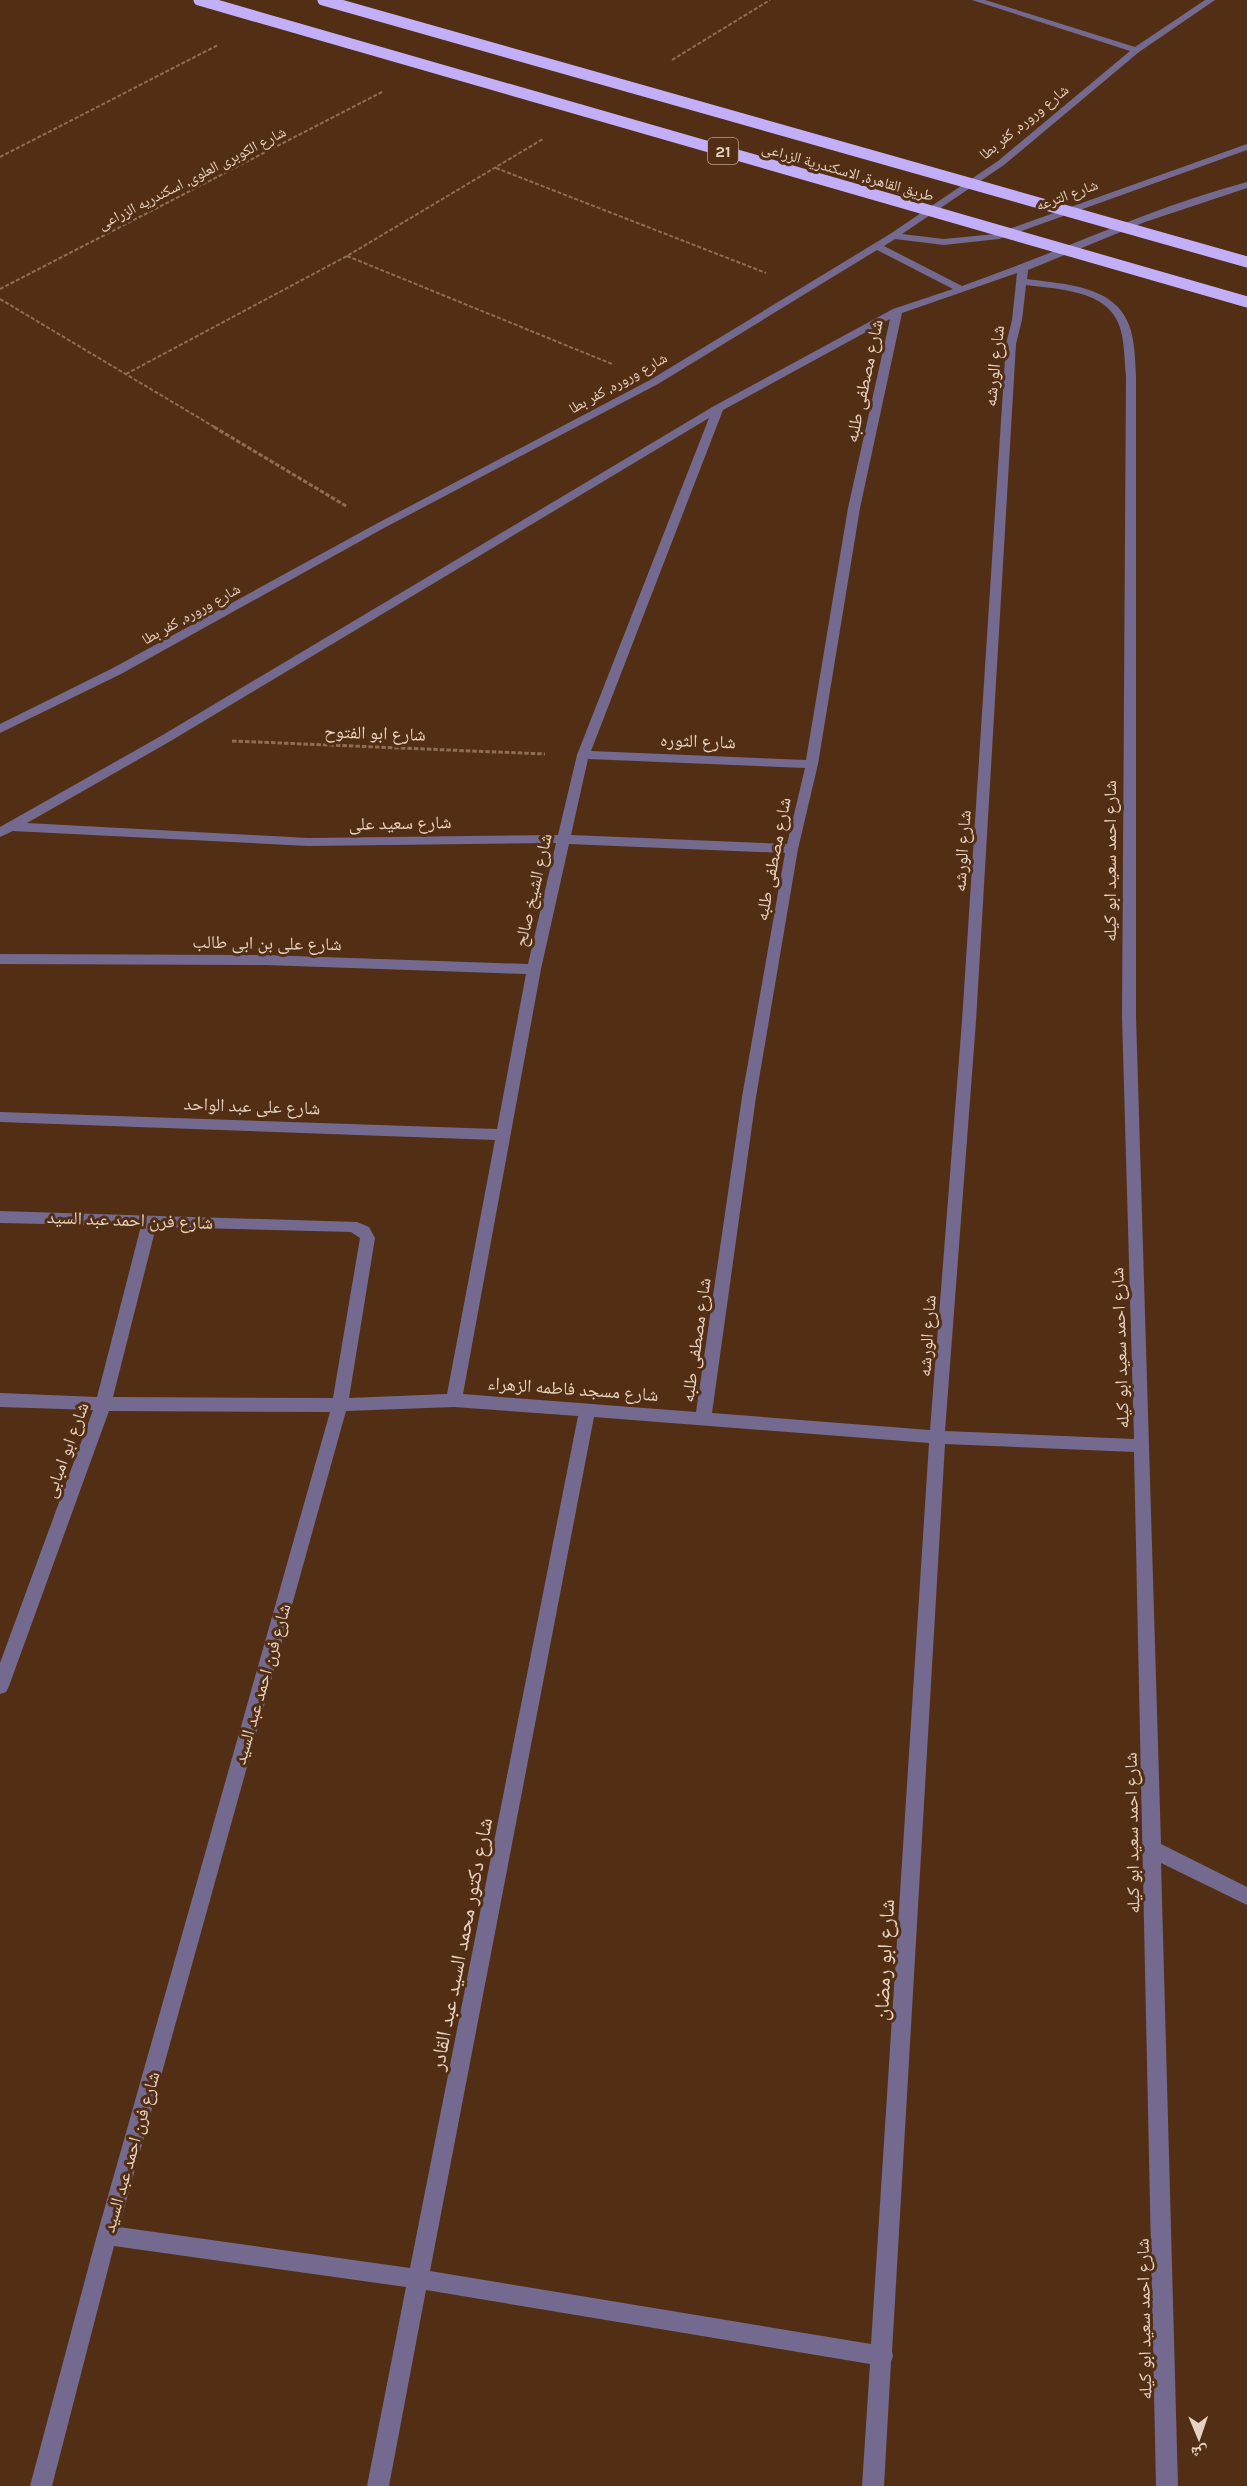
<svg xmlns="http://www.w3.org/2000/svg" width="1247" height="2486" font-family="Karla,'Noto Naskh Arabic',sans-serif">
  <rect width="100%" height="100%" fill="#522f14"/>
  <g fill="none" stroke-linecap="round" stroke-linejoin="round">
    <path stroke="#8c6e57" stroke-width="2" stroke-dasharray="4 2" stroke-linecap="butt" d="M672,60L770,0
      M0,157L218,45
      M496,168L766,273
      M347,256L612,364
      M0,289L382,92
      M0,299L216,428
      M126,374L347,256L543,139"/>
    <path stroke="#8c6e57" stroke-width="3" stroke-dasharray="4.5 2" stroke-linecap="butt" d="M214,427L346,506
      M232,741L545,754"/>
    <path fill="#746a8f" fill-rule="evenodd" d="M972,0H985L1135,47L1205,0H1215L1139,52L1004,165L902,234L944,239L995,234L1247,144V150L999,239L944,245L895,239L884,246L962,286C1057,253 1149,208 1247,182V188L1145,222L1028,270L1027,279C1062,284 1115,285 1129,325C1135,341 1135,359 1136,376V1016L1161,1844L1247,1887V1905L1161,1863L1178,2486H1156L1134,1452L945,1444L892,2352L893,2356L891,2362L884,2486H862L870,2364L426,2290L389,2486H367L406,2287L114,2246L52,2486H30L97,2235L330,1412L109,1411L9,1686L6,1692L0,1694V1663L93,1410L0,1407V1393L97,1397L141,1226L0,1223V1211L357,1222L369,1227L375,1238L349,1398L447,1394L495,1140L0,1122V1112L497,1129L526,974L265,965L0,964V954L265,955L528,964L556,843L308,846L13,831L0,837V827L161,736L714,406L893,309L953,289L877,250L658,384L384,528L121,674L0,733V724L113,668L376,524L650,380L890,234L998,161L1130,51ZM1017,273L1012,320L1006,344L962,1021L930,1430L712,1413L756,1097L798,849L818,764L860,508L902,313ZM1026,285C1057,289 1107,290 1119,325C1125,341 1124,359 1126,376L1122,1016L1134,1439L945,1431L976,1021L1016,344L1022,320ZM890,319L848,508L806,760L591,751L723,410ZM709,418L577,755L558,835L308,838L27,823L169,742ZM588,759L805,768L787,844L571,835ZM569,844L785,853L742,1097L696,1412L463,1394L541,969ZM156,1227L351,1232L360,1238L333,1398L113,1397ZM454,1407L578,1416L410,2268L119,2227L346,1411ZM594,1417L929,1443L871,2344L430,2271Z"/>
    <path stroke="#c2aff7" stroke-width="11" d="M199,0L1247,302
      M323,0L1247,262"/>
  </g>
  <g text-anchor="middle" stroke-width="6" stroke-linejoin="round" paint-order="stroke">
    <g font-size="15" fill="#e8d2c2" stroke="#522f14">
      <text transform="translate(1024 122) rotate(-39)" y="5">شارع وروره, كفر بطا</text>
      <text transform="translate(848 172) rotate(16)" y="5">طريق القاهرة, الاسكندرية الزراعى</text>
      <text transform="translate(192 178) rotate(-27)" y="5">شارع الكوبرى العلوى, اسكندريه الزراعى</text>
      <text transform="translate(1067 195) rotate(-20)" y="5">شارع الترعه</text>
      <text transform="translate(618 383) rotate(-29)" y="5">شارع وروره, كفر بطا</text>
      <text transform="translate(191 614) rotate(-29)" y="5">شارع وروره, كفر بطا</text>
    </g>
    <rect fill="#522f14" stroke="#bba18e" stroke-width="1.5" x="708" y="138" width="30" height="26" rx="4.5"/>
    <g font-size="16" font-weight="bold" fill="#e8d2c2">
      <text x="723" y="157">21</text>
    </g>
    <g font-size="18" fill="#e8d2c2" stroke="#522f14">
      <text transform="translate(994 366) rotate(-84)" y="6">شارع الورشه</text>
      <text transform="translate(864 381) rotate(-78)" y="6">شارع مصطفى طلبه</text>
      <text transform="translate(375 733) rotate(2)" y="6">شارع ابو الفتوح</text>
      <text transform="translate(698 741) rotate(2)" y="6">شارع الثوره</text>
      <text transform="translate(400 823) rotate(-1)" y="6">شارع سعيد على</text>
      <text transform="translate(962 851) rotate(-86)" y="6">شارع الورشه</text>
      <text transform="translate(773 859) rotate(-79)" y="6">شارع مصطفى طلبه</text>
      <text transform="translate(1110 861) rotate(-90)" y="6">شارع احمد سعيد ابو كيله</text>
      <text transform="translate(533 890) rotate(-77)" y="6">شارع الشيخ صالح</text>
      <text transform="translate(267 943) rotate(1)" y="6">شارع على بن ابى طالب</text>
      <text transform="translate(252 1106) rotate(2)" y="6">شارع على عبد الواحد</text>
      <text transform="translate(130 1220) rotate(2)" y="6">شارع فرن احمد عبد السيد</text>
      <text transform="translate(927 1336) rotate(-86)" y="6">شارع الورشه</text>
      <text transform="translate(696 1340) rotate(-82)" y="6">شارع مصطفى طلبه</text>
      <text transform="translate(1120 1348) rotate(-92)" y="6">شارع احمد سعيد ابو كيله</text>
      <text transform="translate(573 1389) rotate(4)" y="6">شارع مسجد فاطمه الزهراء</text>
      <text transform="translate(66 1450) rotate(-70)" y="6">شارع ابو امبابى</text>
      <text transform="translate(262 1684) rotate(-74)" y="6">شارع فرن احمد عبد السيد</text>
      <text transform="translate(1132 1833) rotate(-91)" y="6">شارع احمد سعيد ابو كيله</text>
      <text transform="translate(131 2152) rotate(-74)" y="6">شارع فرن احمد عبد السيد</text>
      <text transform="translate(1144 2319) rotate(-91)" y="6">شارع احمد سعيد ابو كيله</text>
    </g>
    <g font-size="21" fill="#e8d2c2" stroke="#522f14">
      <text transform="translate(461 1944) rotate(-79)" y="7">شارع دكتور محمد السيد عبد القادر</text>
      <text transform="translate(884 1960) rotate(-87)" y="7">شارع ابو رمضان</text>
    </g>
  </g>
  <g transform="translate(1199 2438) rotate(178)" stroke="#522f14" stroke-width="4.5" paint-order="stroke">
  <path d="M0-4.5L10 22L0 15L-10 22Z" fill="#e8d2c2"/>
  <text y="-9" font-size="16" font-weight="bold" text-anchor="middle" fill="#e8d2c2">ش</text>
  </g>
</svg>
